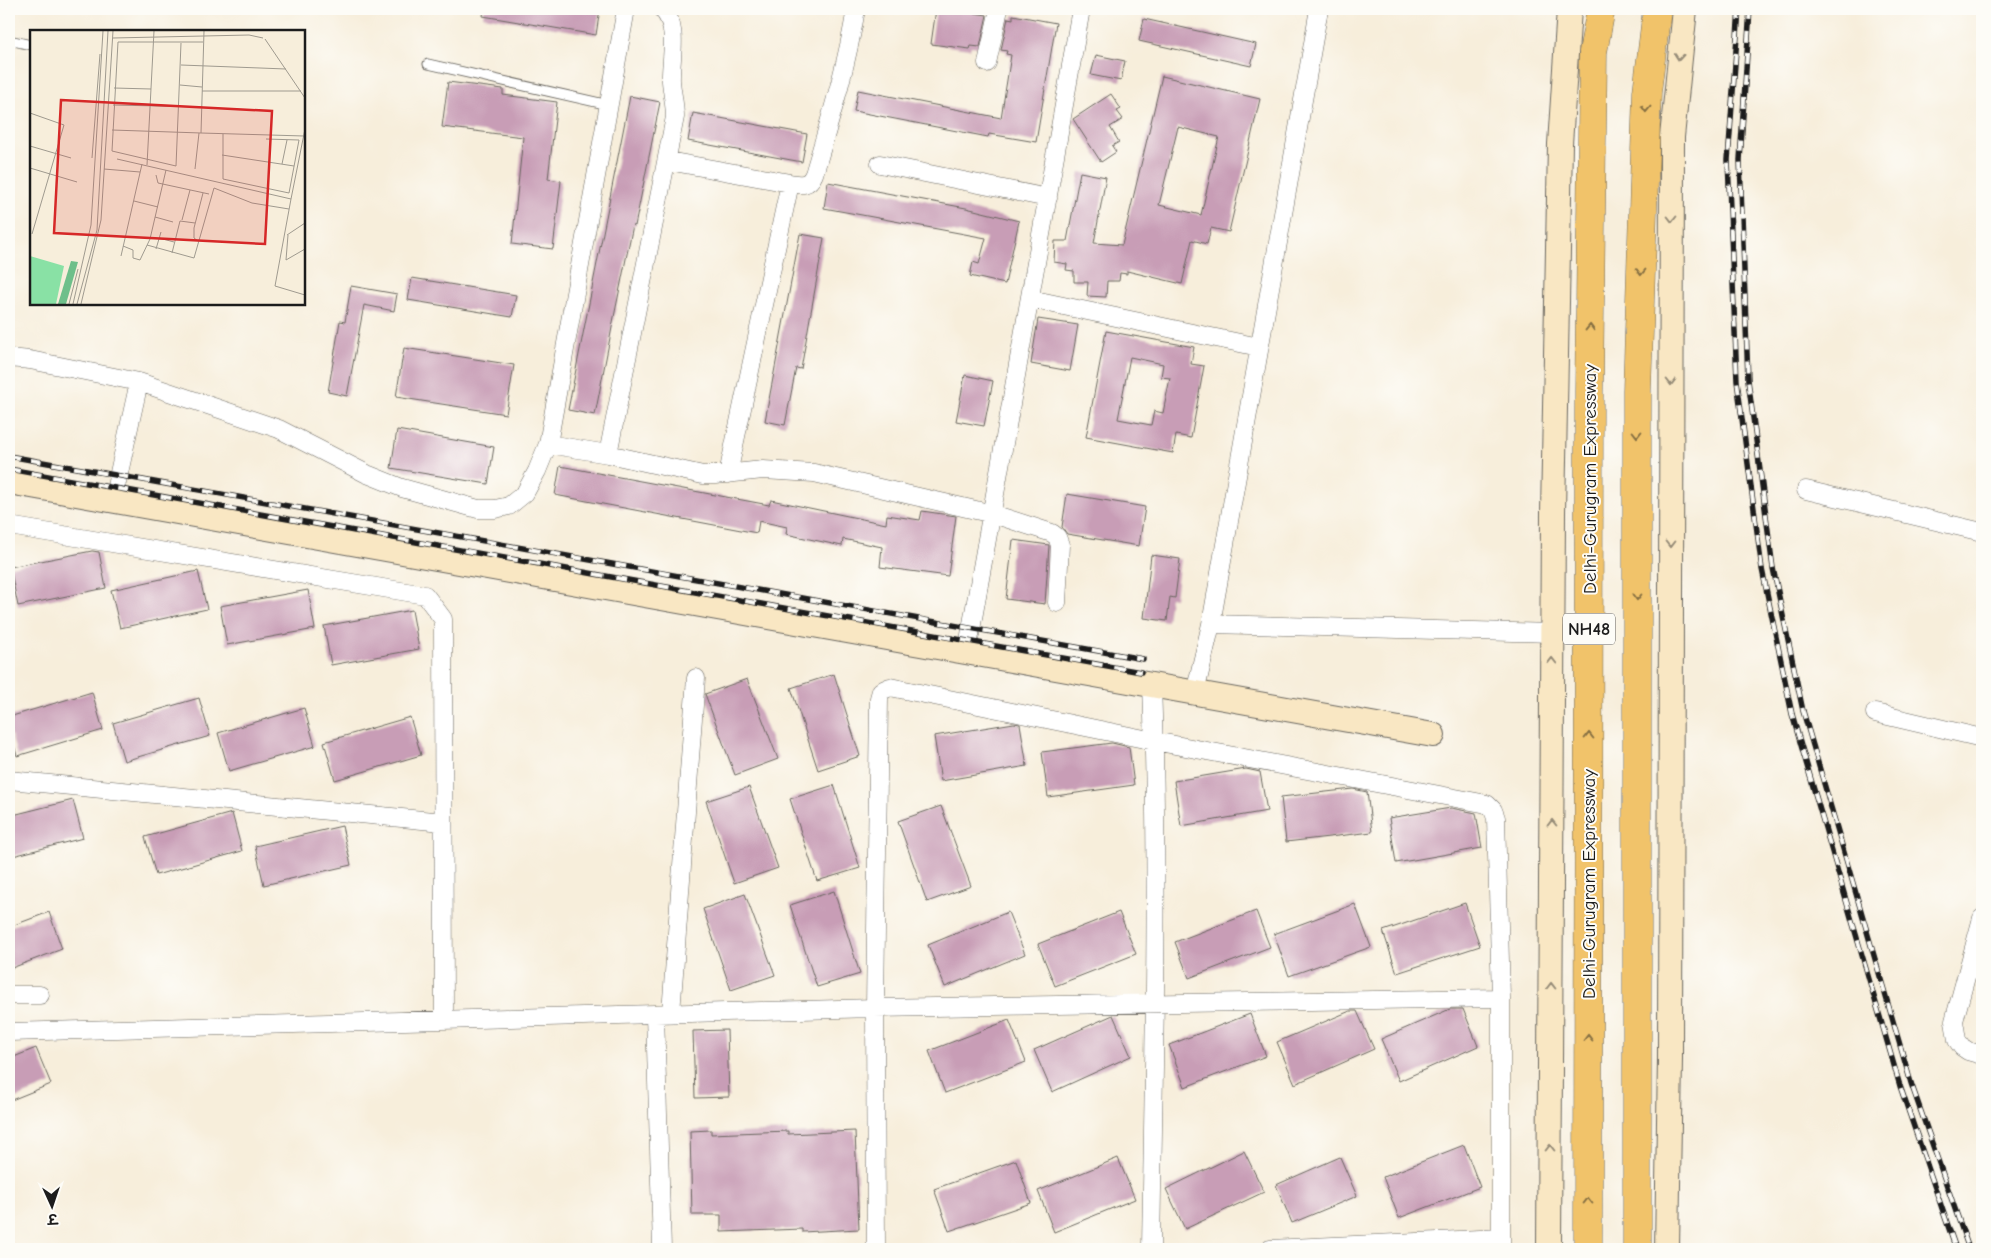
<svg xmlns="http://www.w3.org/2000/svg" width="1991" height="1258" font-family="'Comic Neue','Playpen Sans Deva',sans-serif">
  <rect width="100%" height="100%" fill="#fdfcf7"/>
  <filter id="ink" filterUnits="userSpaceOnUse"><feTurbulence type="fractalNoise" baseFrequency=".02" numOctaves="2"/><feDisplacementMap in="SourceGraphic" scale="10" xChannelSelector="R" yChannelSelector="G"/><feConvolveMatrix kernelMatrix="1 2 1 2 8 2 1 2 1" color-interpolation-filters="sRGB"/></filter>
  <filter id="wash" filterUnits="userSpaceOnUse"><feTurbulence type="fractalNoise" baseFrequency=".0096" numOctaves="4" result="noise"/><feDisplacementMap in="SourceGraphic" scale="20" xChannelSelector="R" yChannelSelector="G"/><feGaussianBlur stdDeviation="1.12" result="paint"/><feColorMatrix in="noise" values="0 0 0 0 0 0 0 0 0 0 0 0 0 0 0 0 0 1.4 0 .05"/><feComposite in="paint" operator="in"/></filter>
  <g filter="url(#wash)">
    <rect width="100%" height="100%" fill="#f7eedb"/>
    <g id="blocks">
      <path fill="#c89db6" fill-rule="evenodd" d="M484,9H600L596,35L483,16Z
        M936,9H974V13L987,15L980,47L971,46L970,49L931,44Z
        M1013,15L1056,23L1036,142L989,134L988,137L854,111L858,90L1001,118L1011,55L1006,54L1007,51L1001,50L1008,18L1013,19Z
        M1144,19L1256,44L1251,66L1139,41Z
        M1096,55L1125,61L1121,81L1091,75Z
        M1162,76L1260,99L1229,232L1211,228L1207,244L1192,240L1182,284L1127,271V274L1120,273L1119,281H1107L1106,297L1087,296L1088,282H1074V271L1066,270L1067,264L1054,262L1055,241H1067L1080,172L1106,177L1094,243L1122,245ZM1178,127L1219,137L1201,215L1159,205Z
        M448,82L503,89V95L557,102L548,179L561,181L553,249L512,244L523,137L442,127Z
        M1111,94L1121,109L1117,111L1123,119L1110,127L1119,142L1112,146L1116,152L1101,162L1073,119Z
        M630,96L660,102L635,226L633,225L615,312L595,415L568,410Z
        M693,113L807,134L802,162L688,141Z
        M828,182L966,208L1019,221L1005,284L970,276L973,262L979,264L986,238L824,208Z
        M800,234L824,238L801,369L796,368L785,425L765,421Z
        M412,278L516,295L512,317L408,300Z
        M351,286L397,294L394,311L364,305L347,396L328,392L340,321L345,322Z
        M1038,319L1078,325L1070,371L1031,364Z
        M1106,331L1194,347L1191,364L1204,366L1191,438L1176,435L1173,453L1086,437ZM1130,357L1163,364L1161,377L1170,378L1163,413L1154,411L1151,425L1118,419Z
        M404,348L514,365L506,414L396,397Z
        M965,375L993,381L984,426L956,421Z
        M397,430L494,447L488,484L391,468Z
        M560,466L769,505L771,500L886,524L887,515L920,520L922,511L956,516L948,576L880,567L882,547L843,539L842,546L786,534L787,527L759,521L757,533L555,495Z
        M1067,494L1145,507L1139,546L1067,534L1062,527Z
        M1013,540L1049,545L1045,604L1006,599Z
        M92,551L99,552L106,588L18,606L10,567Z
        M1151,555L1180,559L1175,598L1170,597L1167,621L1144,618Z
        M198,571L207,609L120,628L111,590Z
        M308,590L315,629L227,645L220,606Z
        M412,610L419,649L331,665L324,626Z
        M834,674L860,756L818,770L791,688Z
        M747,679L778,759L735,775L705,694Z
        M92,692L103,730L17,756L9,727V717Z
        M199,698L210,736L124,761L113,723Z
        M304,708L315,746L229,771L218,733Z
        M410,717L421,755L335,780L324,742Z
        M1014,723L1020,724L1027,766L941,781L934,736Z
        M1112,743L1129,747L1134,785L1048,797L1042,752Z
        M1246,769L1260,772L1267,811L1181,826L1174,781Z
        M834,785L860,868L817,881L790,799Z
        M749,787L778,868L734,883L706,801Z
        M1353,789L1367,792L1372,832L1286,842L1281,797Z
        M73,800L83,838L9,857V816Z
        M941,806L971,886L927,902L898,821Z
        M1451,808L1476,813L1482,848L1396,863L1389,818Z
        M232,813L242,851L156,875L145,837Z
        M342,826L351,865L264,885L255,846Z
        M834,891L860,974L817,987L790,905Z
        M745,894L775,975L731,990L703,909Z
        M1465,903L1480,946L1397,973L1383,931Z
        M1355,904L1371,947L1289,976L1274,934Z
        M1256,911L1270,947L1189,978L1175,942Z
        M49,912L62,949L9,969V927Z
        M1008,912L1025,954L945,987L928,945Z
        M1119,912L1136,954L1055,986L1038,944Z
        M1450,1009H1463L1478,1046L1399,1081L1381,1039Z
        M1350,1011H1357L1374,1049L1295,1084L1277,1042Z
        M1250,1014L1266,1056L1185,1087L1169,1045Z
        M1113,1015L1131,1056L1052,1092L1034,1050Z
        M1009,1020L1026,1062L945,1093L929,1051Z
        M727,1030L729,1097L695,1098L693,1031Z
        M36,1048L51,1084L9,1101V1059Z
        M711,1130V1134L788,1131V1134L855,1131L859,1229L802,1232V1229L721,1232V1215H692L690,1131Z
        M1464,1145L1480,1187L1399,1218L1383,1177Z
        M1244,1151L1264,1192L1185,1229L1166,1189Z
        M1340,1157L1357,1196L1292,1223L1276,1185Z
        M1118,1158L1135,1199L1054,1232L1038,1191Z
        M1016,1160L1031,1203L949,1231L934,1189Z"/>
    </g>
  </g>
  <g filter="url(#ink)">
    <use href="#blocks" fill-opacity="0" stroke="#69665f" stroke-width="1"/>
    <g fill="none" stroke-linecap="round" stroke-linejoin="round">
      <g stroke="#69665f" stroke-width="11">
        <path id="lane" d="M9,40L31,45
          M428,64L609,105"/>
      </g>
      <g stroke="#69665f" stroke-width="19">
        <path id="street" d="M987,63L999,9
          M668,161L790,183C802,185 809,186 814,174C830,120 847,65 856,9
          M880,164L1048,198
          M1030,299L1259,347
          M9,358L30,360L139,382L279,429L367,474L402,488L478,509H495L509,506L525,493L537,471L548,444L626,9
          M548,444L608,454L703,475H715L763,470L814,473L993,514L1052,533L1057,537L1060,545L1057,603
          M608,454L675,117C675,105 672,93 671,81C670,59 680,26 662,9
          M728,474L790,183
          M1806,490L1982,532
          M113,500L139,382
          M9,526L425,595L443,619L444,1019
          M1211,624L1552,633
          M967,652L1081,9
          M1195,693L1211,624L1319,9
          M1875,713L1982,738
          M9,780L443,822
          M1982,918L1954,1021L1957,1040L1962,1047L1968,1051L1982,1055
          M9,995H40
          M671,1013L696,678
          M655,1014L875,1008L1501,998
          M9,1032L655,1014L662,1249
          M876,1249L875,1008L879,698L881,691L890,687L1154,741L1487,804L1493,810L1496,818L1501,998V1249
          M1151,1249C1154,1061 1159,873 1152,685
          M1270,1249L1501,1238"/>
      </g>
      <g stroke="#69665f" stroke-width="26">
        <path id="secondary" d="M9,482L1433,735
          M1549,1249L1553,513L1560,144L1569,9
          M1667,1249L1670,1058L1672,137L1685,9"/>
      </g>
      <g stroke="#69665f" stroke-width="29">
        <path id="highway" d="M1588,1249L1589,391L1593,52L1601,9
          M1637,1249V390L1647,92L1657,9"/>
      </g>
      <use href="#lane" stroke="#fff" stroke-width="9"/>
      <use href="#street" stroke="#fff" stroke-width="18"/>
      <use href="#secondary" stroke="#f9e7c3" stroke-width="24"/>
      <use href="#highway" stroke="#f1c36a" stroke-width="28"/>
      <g stroke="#1c1c1c" stroke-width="5.5">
        <path id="rail" d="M1739,9L1728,160L1737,381L1762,569L1792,714L1900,1086L1956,1249
          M1750,9L1740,160L1748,380L1773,568L1803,711L1911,1083L1969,1249
          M9,456L1143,659
          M9,469L1141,672"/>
      </g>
      <use href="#rail" stroke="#fdfcf7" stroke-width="4" stroke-dasharray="11" stroke-linecap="butt"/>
    </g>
    <defs><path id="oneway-chevron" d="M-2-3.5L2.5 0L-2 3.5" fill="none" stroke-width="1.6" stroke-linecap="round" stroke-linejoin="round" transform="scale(1.25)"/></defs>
    <g stroke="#968c78">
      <use href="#oneway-chevron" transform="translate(1679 57) rotate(95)"/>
      <use href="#oneway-chevron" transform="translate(1672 219) rotate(90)"/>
      <use href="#oneway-chevron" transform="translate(1671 382) rotate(90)"/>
      <use href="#oneway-chevron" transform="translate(1670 544) rotate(90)"/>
      <use href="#oneway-chevron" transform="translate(1552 661) rotate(-90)"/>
      <use href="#oneway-chevron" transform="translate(1552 823) rotate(-90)"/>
      <use href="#oneway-chevron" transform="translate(1551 986) rotate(-90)"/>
      <use href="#oneway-chevron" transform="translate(1550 1148) rotate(-90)"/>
    </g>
    <g stroke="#867043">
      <use href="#oneway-chevron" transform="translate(1646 109) rotate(92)"/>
      <use href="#oneway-chevron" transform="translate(1641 272) rotate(92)"/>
      <use href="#oneway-chevron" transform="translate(1590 328) rotate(-89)"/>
      <use href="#oneway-chevron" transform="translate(1637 434) rotate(90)"/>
      <use href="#oneway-chevron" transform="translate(1637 597) rotate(90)"/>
      <use href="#oneway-chevron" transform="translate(1589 736) rotate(-90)"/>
      <use href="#oneway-chevron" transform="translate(1588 1038) rotate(-90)"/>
      <use href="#oneway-chevron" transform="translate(1588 1201) rotate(-90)"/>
    </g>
  </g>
  <g text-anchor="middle" stroke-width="4" stroke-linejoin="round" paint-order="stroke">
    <rect fill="#fdfcf7" stroke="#605f5e" stroke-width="1" x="1563" y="613.5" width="52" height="31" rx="4"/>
    <g font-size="18" font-weight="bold" fill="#1c1c1c">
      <text x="1589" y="635">NH48</text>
    </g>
    <g font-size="19" fill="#1c1c1c" stroke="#fdfcf7">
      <text transform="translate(1589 479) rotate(-90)" y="7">Delhi-Gurugram Expressway</text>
      <text transform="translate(1588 884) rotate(-90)" y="7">Delhi-Gurugram Expressway</text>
    </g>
  </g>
  <g transform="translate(30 30)">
    <rect width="275" height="275" fill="#f7eedb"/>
    <path d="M0,226L34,236L26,274H0Z" fill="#89e1a5"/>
    <path d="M41,231L48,232L36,274H28Z" fill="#6ebf8a"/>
    <path fill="none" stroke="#9f9a8f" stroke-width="1" d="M174,1L171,103L274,106M83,8L219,5L233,8M235,9L275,68M151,13L146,136L82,121L88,12H173M151,35L256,39M150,55L172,57M84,58L121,59M172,61H271M83,75L172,77M0,83L34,95L2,204M82,100L171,103M193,104V149L259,163L269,110L236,109M0,116L41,128M192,125L264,136M62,128L70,24M87,129L261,169L245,256L275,265M252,134L257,110M117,135L124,1M0,138L47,152M74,139L110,142M165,139L169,103M126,145L128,153L179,164M261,169L275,99M104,171L128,177M125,187L143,192M152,190L160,160M257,205L275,193M258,205L256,230L275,219M129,208L144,212M168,211L164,208V198L173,163M117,215L164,228L184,158L222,173L259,179M93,216L103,220V228L110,230L120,209L136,140M126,219L131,202M142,223L150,191L165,193M91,226L112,134M39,274L48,239M43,274L61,195L73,1M47,274L67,200L78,1M51,274L71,190L83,1"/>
    <path fill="#d62828" fill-opacity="0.15" stroke="#d62828" stroke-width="2.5" d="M31,70L242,81L235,214L24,203Z"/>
    <rect width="275" height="275" fill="none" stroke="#1c1c1c" stroke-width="2.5"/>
  </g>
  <rect width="1991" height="1258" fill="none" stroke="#fdfcf7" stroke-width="30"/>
  <g transform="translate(52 1206) rotate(177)" stroke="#fdfcf7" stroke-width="4" paint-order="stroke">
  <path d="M0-4L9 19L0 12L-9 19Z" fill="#1c1c1c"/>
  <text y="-8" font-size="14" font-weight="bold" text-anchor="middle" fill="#1c1c1c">उ</text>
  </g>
</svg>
